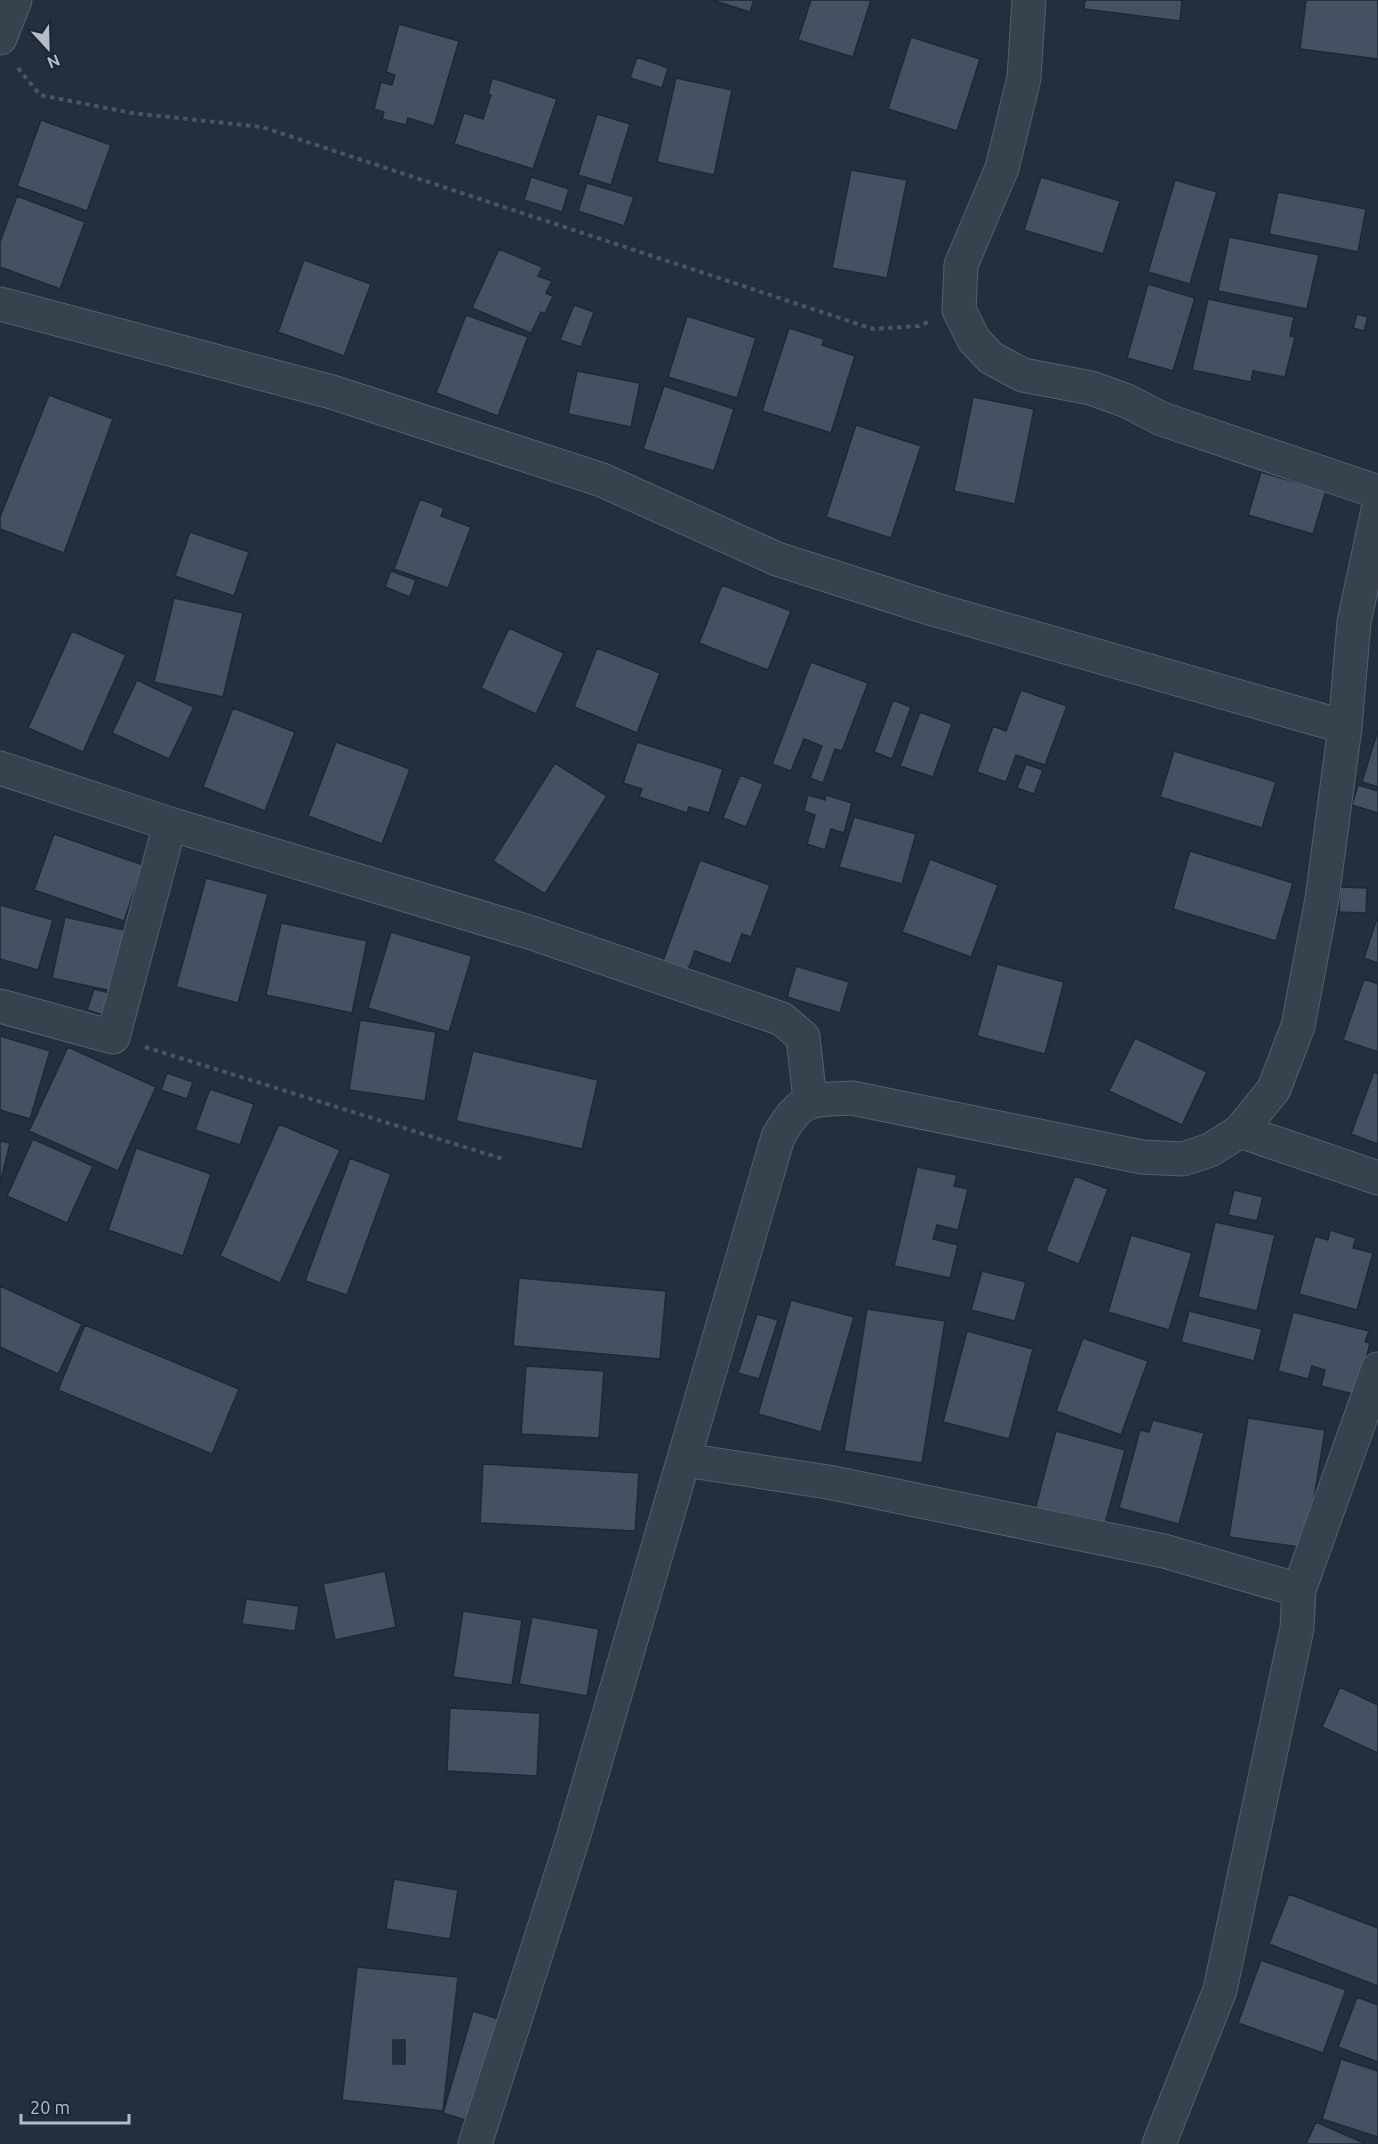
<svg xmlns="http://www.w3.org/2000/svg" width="1378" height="2144" font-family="Ubuntu,sans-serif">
  <rect width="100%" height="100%" fill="#242f3e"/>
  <path fill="#455162" stroke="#1f2835" stroke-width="1.5" fill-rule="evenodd" d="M712,0H754L750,12Z
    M811,0H871L853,57L798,40Z
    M1085,0H1182L1180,21L1084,9Z
    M1306,0H1378V59L1300,49Z
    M399,24L459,41L434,126L408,118L406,125L382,119L384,112L374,109L381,82L392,85L395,75L386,72Z
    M911,37L980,59L957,131L888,109Z
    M637,57L668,68L662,88L630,78Z
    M492,78L557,99L533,169L454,144L464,113L483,119L491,95L488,94Z
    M676,78L732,90L714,175L657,162Z
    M597,114L630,124L611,185L578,175Z
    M41,120L111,145L87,211L17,186Z
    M851,170L907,180L887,278L832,268Z
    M531,177L569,189L562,212L524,200Z
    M1041,177L1120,201L1103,254L1024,230Z
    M1175,180L1217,192L1190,284L1148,272Z
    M587,183L634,197L624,226L578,211Z
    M1278,192L1366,209L1358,252L1269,234Z
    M17,196L85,222L60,289L0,267V242Z
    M1229,237L1319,255L1307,309L1218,291Z
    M499,249L542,267L538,276L552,281L546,293L553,296L545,314L541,312L531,333L472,308Z
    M304,260L371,284L344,356L278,332Z
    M1148,284L1195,298L1173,371L1127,358Z
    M1208,299L1294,317L1290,336L1295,337L1285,377L1253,371L1251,382L1192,370Z
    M574,305L594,312L581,347L560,340Z
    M1357,314L1368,317L1364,331L1353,328Z
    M466,315L528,337L498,416L436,393Z
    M687,316L756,338L737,398L668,377Z
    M789,328L824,339L822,345L855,356L831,433L762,411Z
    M577,371L640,383L631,427L568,414Z
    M664,386L734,409L714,471L643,449Z
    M49,395L113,419L64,553L0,529V517Z
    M973,397L1034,409L1015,504L954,491Z
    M856,425L921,446L891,538L826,517Z
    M1261,472L1326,491L1313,534L1248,515Z
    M420,499L444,508L441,516L471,527L448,588L394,569Z
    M190,532L249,552L234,596L175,576Z
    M391,571L416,580L410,597L385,587Z
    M722,585L791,611L768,670L699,643Z
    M174,598L243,613L223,697L154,682Z
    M509,628L564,653L536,714L481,688Z
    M72,631L126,655L83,752L28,728Z
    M597,648L660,673L637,733L574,707Z
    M811,662L868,683L842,751L835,749L823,783L810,778L822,746L804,739L791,771L772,764Z
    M137,680L194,707L169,759L112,733Z
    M1021,690L1067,706L1045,765L1016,755L1006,782L977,772L993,726L1006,731Z
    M893,700L911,707L892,759L874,752Z
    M233,708L295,732L265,811L203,787Z
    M920,712L952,724L933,777L900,766Z
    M1378,730V787L1362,782Z
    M336,742L410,769L382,844L308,816Z
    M637,742L723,769L709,813L689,807L687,813L639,797L642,789L623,783Z
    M1174,751L1276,782L1262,828L1160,797Z
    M555,763L607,796L545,894L493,861Z
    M1026,764L1043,770L1034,794L1017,788Z
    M740,775L763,784L746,827L723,818Z
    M1358,785L1378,791V813L1352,805Z
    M808,795L825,800L826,795L852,803L844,833L831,829L825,850L807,844L815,815L804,811Z
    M854,817L916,834L902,884L839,867Z
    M54,834L143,865L124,921L34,890Z
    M1190,851L1293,883L1276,941L1173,909Z
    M930,859L998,885L971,957L902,932Z
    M700,860L770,885L751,937L742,934L731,964L695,951L688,970L663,961Z
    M206,878L268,894L238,1003L176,987Z
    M1340,887L1367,888L1366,913L1339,912Z
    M0,905L53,920L38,970L0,959Z
    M1378,915V963L1364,958Z
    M65,917L129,931L116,992L52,978Z
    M281,923L367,941L352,1013L266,995Z
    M391,932L472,956L449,1032L368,1008Z
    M997,964L1064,982L1045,1054L977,1036Z
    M796,966L849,982L840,1013L787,997Z
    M1364,979L1378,984V1052L1343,1040Z
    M94,989L120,996L113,1018L87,1010Z
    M360,1020L436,1032L425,1101L349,1090Z
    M0,1036L50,1051L30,1119L0,1110Z
    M1135,1038L1207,1072L1182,1125L1109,1091Z
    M68,1047L156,1087L118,1171L29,1131Z
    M473,1051L598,1080L582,1149L456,1121Z
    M1374,1072L1378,1074V1144L1351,1134Z
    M167,1073L193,1082L187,1099L161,1090Z
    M210,1089L254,1104L240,1145L195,1130Z
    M279,1124L340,1150L280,1283L220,1256Z
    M33,1139L93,1166L67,1223L7,1196Z
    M0,1141L10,1143L0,1184Z
    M136,1148L211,1174L183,1256L108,1230Z
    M350,1158L391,1174L347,1295L305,1281Z
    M917,1167L957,1175L954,1186L968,1189L958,1230L937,1225L933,1239L958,1245L950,1278L894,1266Z
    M1075,1176L1108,1189L1079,1264L1046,1251Z
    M1234,1190L1263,1197L1257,1221L1228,1215Z
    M1215,1222L1275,1235L1257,1311L1198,1297Z
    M1330,1230L1356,1238L1353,1248L1373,1253L1357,1310L1299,1294L1315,1236L1328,1240Z
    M1131,1235L1192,1253L1169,1330L1108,1312Z
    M982,1271L1026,1282L1015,1321L971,1310Z
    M519,1278L666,1291L660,1359L513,1346Z
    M0,1286L82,1324L58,1374L0,1347Z
    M791,1300L854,1317L821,1432L758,1414Z
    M867,1309L945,1321L922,1463L844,1451Z
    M1189,1311L1262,1329L1254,1361L1181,1342Z
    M1293,1312L1369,1331L1365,1342L1370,1343L1357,1395L1321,1386L1325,1370L1312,1366L1308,1379L1278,1371Z
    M757,1314L778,1320L759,1379L738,1373Z
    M85,1325L239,1389L212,1454L58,1390Z
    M967,1331L1033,1349L1009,1439L943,1422Z
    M1083,1338L1148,1361L1121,1435L1056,1411Z
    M526,1366L604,1371L599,1438L521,1434Z
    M1248,1418L1325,1430L1306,1548L1229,1537Z
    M1153,1420L1204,1433L1179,1524L1119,1508L1140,1430L1149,1432Z
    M1056,1431L1125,1450L1103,1531L1034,1513Z
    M483,1464L639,1473L635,1531L480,1523Z
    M385,1571L396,1627L335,1640L323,1584Z
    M246,1599L299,1606L295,1631L242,1624Z
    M463,1611L522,1620L512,1685L453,1677Z
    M532,1617L599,1629L587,1696L519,1684Z
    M1340,1687L1378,1705V1753L1322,1727Z
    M450,1708L540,1713L537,1776L447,1771Z
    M394,1879L458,1890L450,1939L386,1929Z
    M1289,1894L1378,1928V1986L1269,1944Z
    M1261,1960L1346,1990L1323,2053L1238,2023Z
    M357,1967L458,1977L443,2111L342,2100ZM393,2040H405V2064H393Z
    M1357,1997L1378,2005V2062L1338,2047Z
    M473,2011L505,2021L475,2123L443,2113Z
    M1341,2059L1378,2071V2137L1322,2119Z
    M1316,2122L1366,2144H1306Z"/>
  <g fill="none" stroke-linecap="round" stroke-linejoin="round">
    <g stroke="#565f6c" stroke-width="35">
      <path id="minor" d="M1029,0L1024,78L1002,168L961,265L959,310L974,340L991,358L1023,375L1091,388L1127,401L1162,419L1378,492
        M0,38L15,0
        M0,304L332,392L602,480L777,559L933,609L1345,727
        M0,768L170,824L532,933L782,1019L803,1037L810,1100
        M0,1006L113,1037L170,824
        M1240,1131L1378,1178
        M685,1460L828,1482L1164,1551L1299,1590
        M475,2144L573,1838L778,1137C801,1097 808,1100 852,1098L1142,1157L1183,1159L1210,1150L1240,1131L1274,1089L1298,1026L1322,899L1345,727L1354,622L1378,510
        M1159,2144L1220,1990L1297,1628L1299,1590L1378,1369"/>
    </g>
    <path stroke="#44595c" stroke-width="4" stroke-dasharray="4.5 4.5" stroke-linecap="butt" d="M18,68L40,95L132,113L262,127L873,329L919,326L928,322
      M145,1047L503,1159"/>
    <use href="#minor" stroke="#38414e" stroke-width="33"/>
  </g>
  <g transform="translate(48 48) rotate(158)" stroke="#1d2633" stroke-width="4.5" paint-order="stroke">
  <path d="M0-4.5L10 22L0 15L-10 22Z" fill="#b4bcc9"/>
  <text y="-9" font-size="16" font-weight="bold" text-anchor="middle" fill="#b4bcc9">N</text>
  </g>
  <path d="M21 2114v9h108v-9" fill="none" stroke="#b4bcc9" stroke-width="3"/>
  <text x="30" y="2114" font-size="18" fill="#b4bcc9" stroke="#1d2633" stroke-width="4.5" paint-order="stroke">20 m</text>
</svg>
